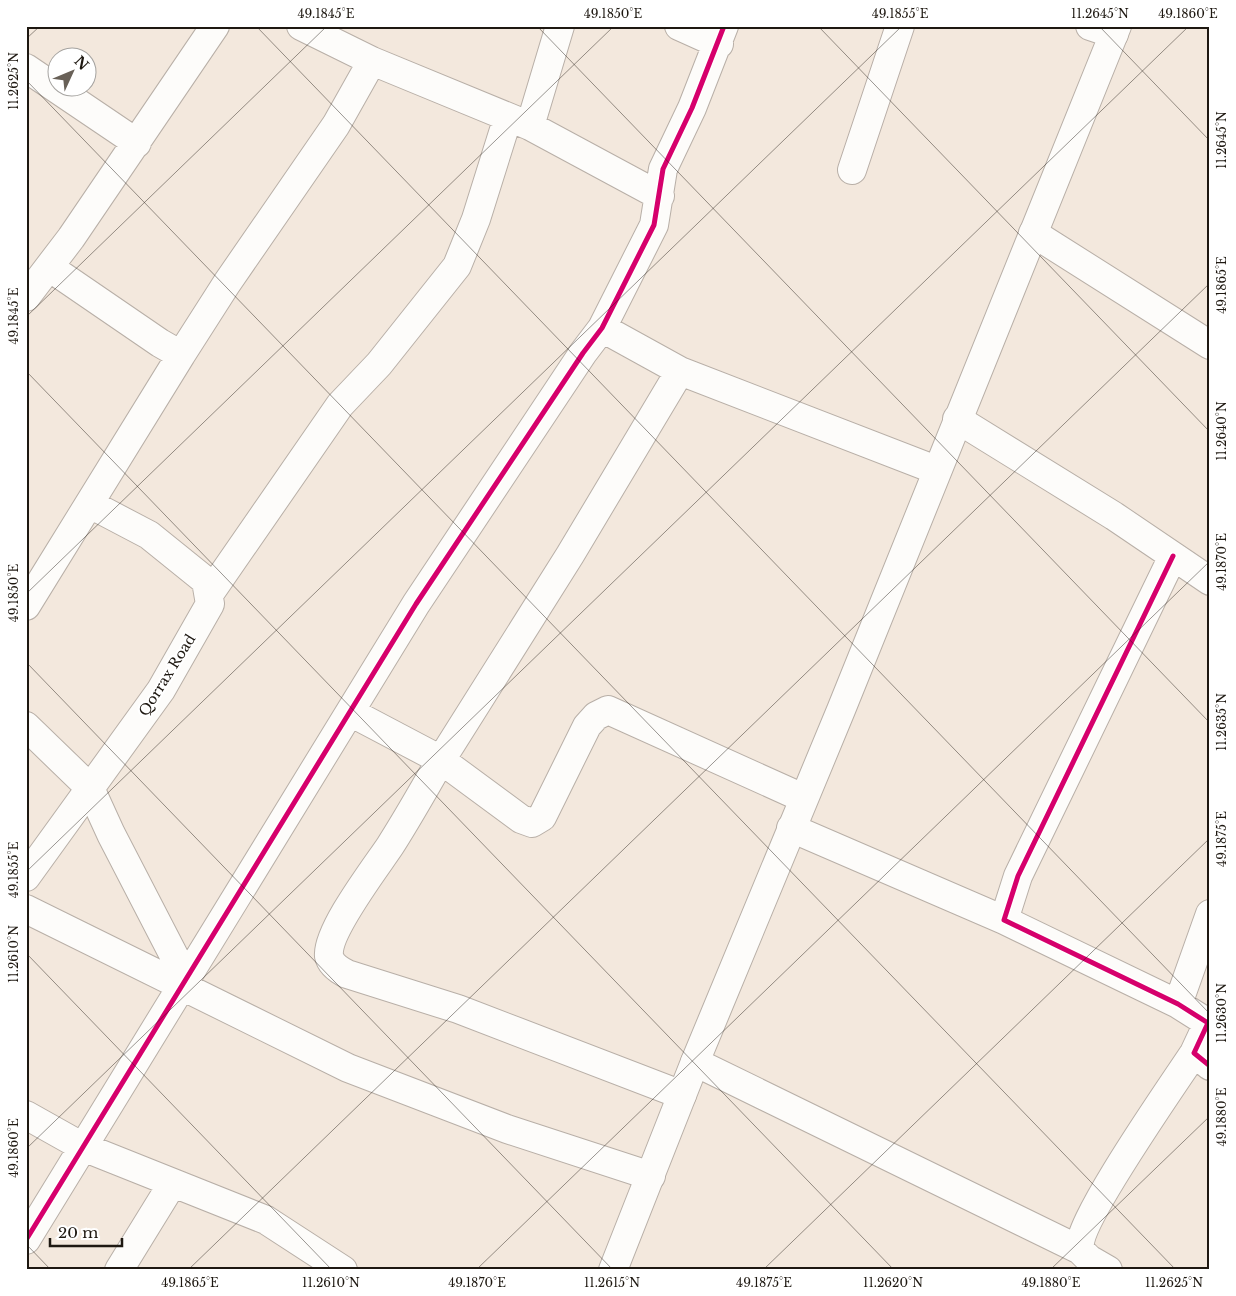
<svg xmlns="http://www.w3.org/2000/svg" width="1236" height="1296" font-family="'Libre Baskerville',serif">
  <rect width="100%" height="100%" fill="#f3e8dd"/>
  <g fill="none" stroke-linecap="round" stroke-linejoin="round">
    <g stroke="#b8afa7" stroke-width="30">
      <path id="street" d="M301,26L372,61L530,126L660,196
        M679,26L719,44
        M1090,26L1114,34
        M26,68L137,143
        M530,126L560,26
        M852,170L900,26
        M1033,233L1210,345
        M26,297L71,238L215,26
        M602,328L680,371L936,470
        M181,355L227,283L336,125L372,61
        M680,371L570,555L441,760L521,819L532,823L542,817L587,726L596,716L608,710L803,798
        M957,419L1114,516L1210,581
        M1173,556L1018,876L1004,920L1178,1004L1208,1023L1194,1053L1210,1066
        M210,593L340,405L379,364L457,266L476,219L508,117
        M26,606L181,355L160,343L49,267
        M350,712L441,760C424,789 408,818 390,846C376,867 326,932 329,956C331,965 339,970 347,974L458,1009L682,1095
        M26,726L90,788L111,834L186,979
        M791,828L1004,920
        M26,877L161,690L210,604L206,581L149,535L90,504
        M26,909L348,1068L507,1129L651,1176
        M1178,1004L1210,914
        M695,1062L1080,1250
        M26,1115L83,1147L266,1220L343,1270
        M26,1240L416,604L583,353L602,328L654,225L663,169L692,108L724,26
        M119,1270L172,1184
        M1108,1270L1089,1259L1080,1250C1075,1224 1175,1082 1194,1053"/>
    </g>
    <g stroke="#b8afa7" stroke-width="30">
      <path id="primary" d="M613,1270L695,1062L841,710L1117,26"/>
    </g>
    <use href="#street" stroke="#fdfcfa" stroke-width="28"/>
    <use href="#primary" stroke="#fdfcfa" stroke-width="28"/>
    <g stroke="#fff" stroke-width="8">
      <path id="cycleway" d="M1173,556L1018,876L1004,920L1178,1004L1208,1023L1194,1053L1210,1066
        M26,1240L416,604L583,353L602,328L654,225L663,169L692,108L724,26"/>
    </g>
    <use href="#cycleway" stroke="#d6006c" stroke-width="5"/>
  </g>
  <path fill="none" stroke="#1e1811" stroke-width="1" stroke-opacity="0.45" d="M256,26L1210,1014M537,26L1210,723M818,26L1210,432M1099,26L1210,141M26,39L40,26M26,80L1176,1270M26,317L327,26M26,371L894,1270M26,594L614,26M26,662L613,1270M26,872L902,26M26,953L332,1270M26,1149L1189,26M26,1244L51,1270M188,1270L1210,283M476,1270L1210,561M763,1270L1210,838M1050,1270L1210,1116"/>
  <g text-anchor="middle" stroke-width="4.5" stroke-linejoin="round" paint-order="stroke">
    <g font-size="14" fill="#1e1811" stroke="#fff">
      <text transform="translate(167 675) rotate(-58)" y="5">Qorrax Road</text>
    </g>
  </g>
  <rect width="1236" height="1296" fill="none" stroke="#ffffff" stroke-width="55"/>
  <g transform="translate(72 72) rotate(46)"><circle r="24" fill="#ffffff" stroke="#a5a3a0"/>
  <path d="M0-4L9 19L0 12L-9 19Z" fill="#696158"/>
  <text y="-8" font-size="14" font-weight="bold" text-anchor="middle" fill="#1e1811">N</text>
  </g>
  <path d="M50 1238v8h72v-8" fill="none" stroke="#1e1811" stroke-width="2.5"/>
  <text x="58" y="1238" font-size="15" fill="#1e1811" stroke="#ffffff" stroke-width="4" paint-order="stroke">20 m</text>
  <rect x="28" y="28" width="1180" height="1240" fill="none" stroke="#1e1811" stroke-width="2"/>
  <g font-size="12" text-anchor="middle" fill="#1e1811">
    <text x="326" y="18">49.1845°E</text>
    <text x="613" y="18">49.1850°E</text>
    <text x="900" y="18">49.1855°E</text>
    <text x="1100" y="18">11.2645°N</text>
    <text x="1188" y="18">49.1860°E</text>
    <text transform="translate(14 81) rotate(-90)" y="4">11.2625°N</text>
    <text transform="translate(1222 140) rotate(-90)" y="4">11.2645°N</text>
    <text transform="translate(1222 285) rotate(-90)" y="4">49.1865°E</text>
    <text transform="translate(14 316) rotate(-90)" y="4">49.1845°E</text>
    <text transform="translate(1222 431) rotate(-90)" y="4">11.2640°N</text>
    <text transform="translate(1222 562) rotate(-90)" y="4">49.1870°E</text>
    <text transform="translate(14 593) rotate(-90)" y="4">49.1850°E</text>
    <text transform="translate(1222 722) rotate(-90)" y="4">11.2635°N</text>
    <text transform="translate(1222 839) rotate(-90)" y="4">49.1875°E</text>
    <text transform="translate(14 870) rotate(-90)" y="4">49.1855°E</text>
    <text transform="translate(14 954) rotate(-90)" y="4">11.2610°N</text>
    <text transform="translate(1222 1013) rotate(-90)" y="4">11.2630°N</text>
    <text transform="translate(1222 1117) rotate(-90)" y="4">49.1880°E</text>
    <text transform="translate(14 1148) rotate(-90)" y="4">49.1860°E</text>
    <text x="190" y="1287">49.1865°E</text>
    <text x="331" y="1287">11.2610°N</text>
    <text x="477" y="1287">49.1870°E</text>
    <text x="612" y="1287">11.2615°N</text>
    <text x="764" y="1287">49.1875°E</text>
    <text x="893" y="1287">11.2620°N</text>
    <text x="1051" y="1287">49.1880°E</text>
    <text x="1174" y="1287">11.2625°N</text>
  </g>
</svg>
